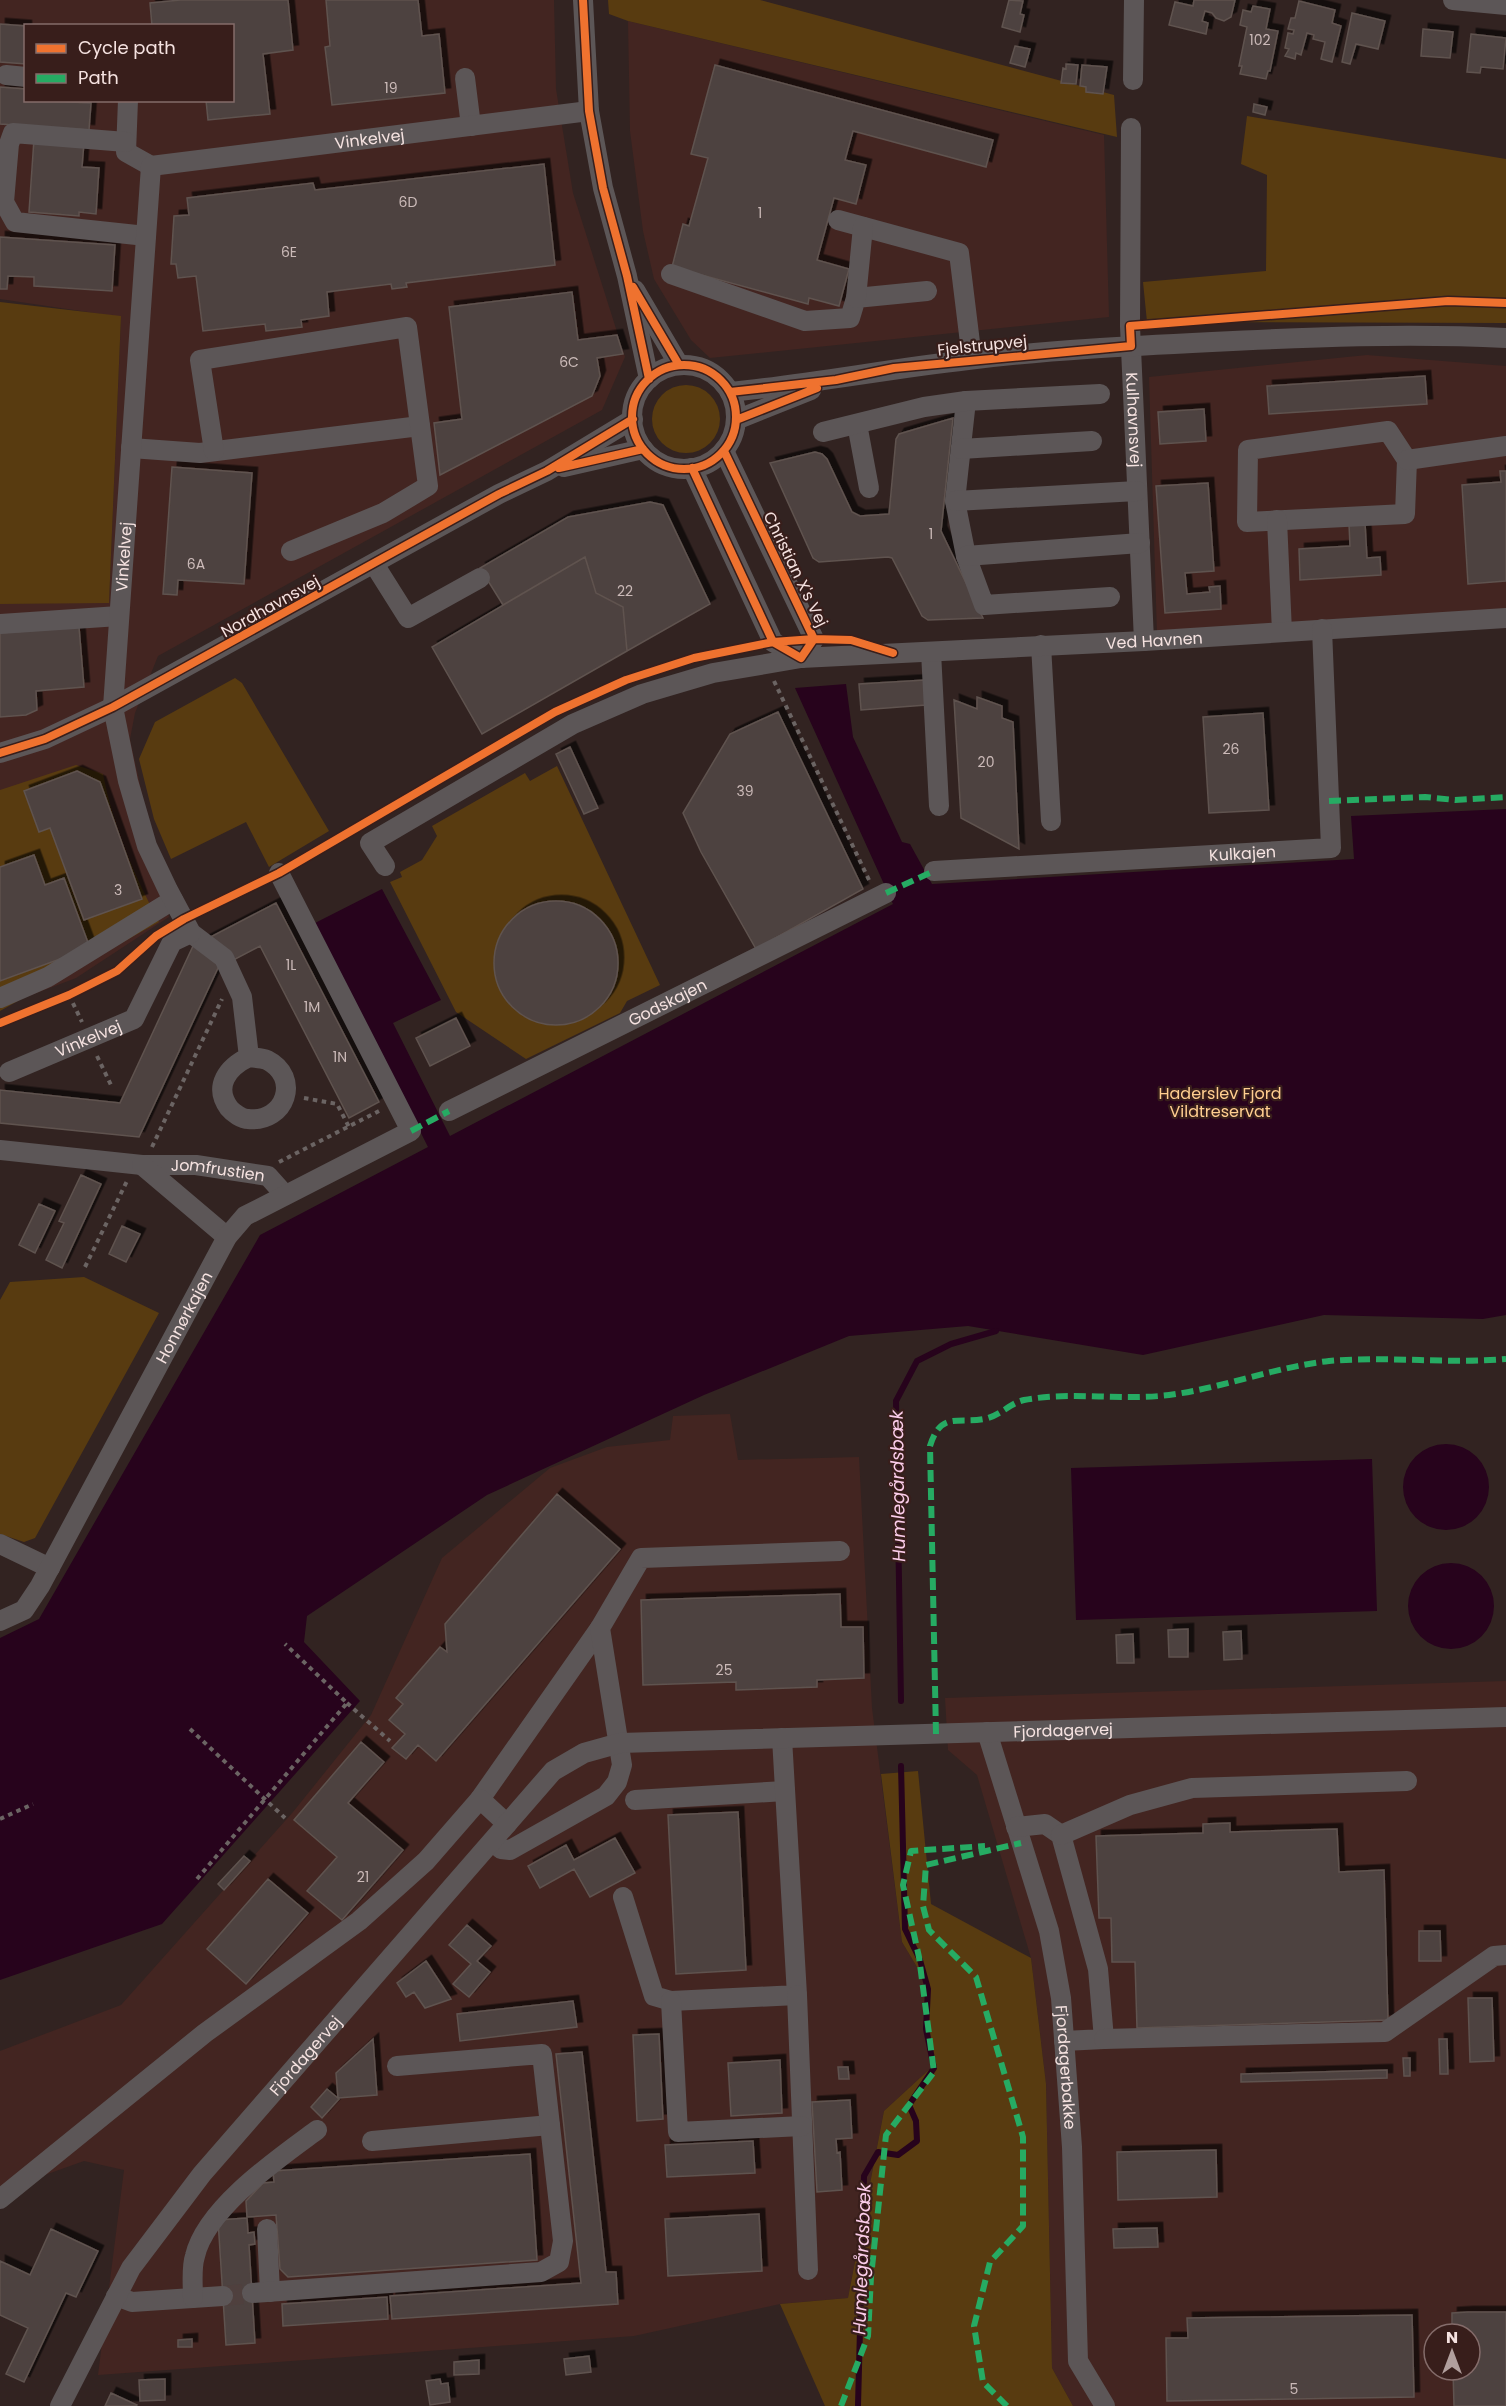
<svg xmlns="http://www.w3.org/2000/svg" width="1506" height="2406" font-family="Poppins,sans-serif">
  <defs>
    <filter id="shadow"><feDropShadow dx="5.5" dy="-5.5" stdDeviation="0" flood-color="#0009"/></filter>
  </defs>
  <rect width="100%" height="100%" fill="#322321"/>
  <path fill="#432521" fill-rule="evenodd" d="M0,0H554L556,89L573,193L625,357L602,410L158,656L135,713L130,739L169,917L76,978L0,1007V604L109,602L121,317L0,299ZM26,26H232V100H26Z
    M628,21L1104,135L1109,317L710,358L691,340L654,279L643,231L630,131Z
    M1367,355L1506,366V616L1157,634L1149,377Z
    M730,1414L738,1460L859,1457L872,1708L902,1942L926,1982L933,2066L884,2111L848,2298L780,2304L634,2336L98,2375L124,2170L84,2161L0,2191V2051L121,2005L293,1812L371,1715L442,1558L550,1468L607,1447L670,1440L673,1416Z
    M1506,1681V2406H1073L1052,2368L1046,2084L1031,1958L977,1775L948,1750L945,1698ZM1434,2334H1470V2370H1434Z"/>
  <path fill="#583b10" d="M608,0H760L1114,95L1117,137L628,21L609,14Z
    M1247,116L1506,159V323L1147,322L1143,282L1266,271L1267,175L1241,164Z
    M0,302L121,316L109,603L0,604Z
    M652 419a34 34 0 1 1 68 0a34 34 0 1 1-68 0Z
    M235,678L242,683L329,831L269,867L246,822L171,859L154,819L139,759L155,722Z
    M76,765L103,774C113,826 134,875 159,922L0,1011V790Z
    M557,766L660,985L627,1001L620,1013L526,1059L456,1012L390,882L402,877L400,872L422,860L437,836L432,826L525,773L530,781Z
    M84,1277L159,1313L35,1538L24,1542L0,1534V1300L10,1282Z
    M918,1771L931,1904L1031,1958L1046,2084L1052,2368L1073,2406H825L780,2304L848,2298L884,2111L933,2066L926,1982L902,1942L881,1774Z"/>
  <path fill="#27031c" d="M846,684L853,737L902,842L910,844L932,884L1354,859L1351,816L1506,809V1315L1483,1319L1324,1315L1143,1355L968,1326L849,1336L704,1395L487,1495L307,1616L304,1642L360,1701L162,1924L0,1980V1638L39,1619L260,1235L428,1147L315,923L382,889L441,1000L393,1023L450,1136L893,904L795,688Z
    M1403 1487a43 43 0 1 1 86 0a43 43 0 1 1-86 0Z
    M1372,1459L1377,1611L1076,1620L1071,1468Z
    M1408 1606a43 43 0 1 1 86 0a43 43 0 1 1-86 0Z"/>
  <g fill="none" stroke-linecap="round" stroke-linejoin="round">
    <path stroke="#27031c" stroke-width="6" d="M901,1701L896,1401L917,1361L951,1344L996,1331
      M858,2406L864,2176L878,2152L898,2155L917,2141L916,2121L909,2105L934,2068L926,2029L928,1989L920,1960L905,1929L901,1766"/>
  </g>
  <path fill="#4e423f" stroke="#5f534f" stroke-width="1.5" filter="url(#shadow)" d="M180,0H288L293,50L263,54L270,114L208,120L206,100H232V26H152L150,3Z
    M326,0H418L422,36L439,34L445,93L332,105L325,47L330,46Z
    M1009,0L1023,1L1020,14L1024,15L1020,32L1002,27Z
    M1194,0H1235L1231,17L1224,21L1216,18L1212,13L1205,11L1202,21L1208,23L1206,34L1169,25L1175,2L1193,6Z
    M1299,1L1335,10L1332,23L1341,26L1332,62L1321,59L1325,42L1313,39L1314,35L1307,33L1301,55L1296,53L1295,59L1285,56L1289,49L1285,48L1288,33L1293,34L1294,30L1288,29L1291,18H1295Z
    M1253,6L1270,9L1266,29L1278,31L1270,71H1268L1266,79L1240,74L1242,66H1239L1247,27L1240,25L1243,10L1251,12Z
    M1352,13L1385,21L1378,49L1356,44L1350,64L1342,62Z
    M0,24L26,26V64L0,62Z
    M1423,29L1453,32L1450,58L1421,56Z
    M1471,34L1506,38L1503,69L1481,67L1480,73L1467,72Z
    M1015,46L1030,49L1025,67L1010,63Z
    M1066,64L1078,65L1076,84L1061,83L1063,68L1066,69Z
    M715,65L993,140L986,167L853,131L845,160L866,165L856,204L834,198L817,260L849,269L839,306L809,298L808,304L672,267L683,224L689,226L708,158L691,154Z
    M1082,65L1107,67L1103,94L1086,92V87L1080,86Z
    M0,87L26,89V100L91,103L89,130L0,124Z
    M1254,104L1267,107L1265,115L1253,112Z
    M34,139L84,142L82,167L99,168L96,214L79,212V216L29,212Z
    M544,164L555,265L406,283L407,287L392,289L391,284L327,292L329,316L301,320L302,327L266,331L265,324L203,331L196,276L178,278L176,264H171L174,216L189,215L187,198L313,183L315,190Z
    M0,237L115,245L112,291L34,286V277L8,276L7,289H0Z
    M572,292L578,340L617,335L623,354L597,358L600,376L592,396L440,475L434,423L462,419L449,307Z
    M1425,376L1427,404L1269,414L1267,386Z
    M1204,409L1206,441L1160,444L1158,412Z
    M953,418L941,531L983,618L928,620L922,616L892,558L888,557L819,562L813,558L770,463L815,452L822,454L827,459L852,512L860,516L889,514L896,439L899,434Z
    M172,467L252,473L244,584L178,580L177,595L163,594Z
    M1500,471H1506V581L1468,584L1462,485L1501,482Z
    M1208,483L1214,571L1185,573L1187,594L1210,592L1209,587L1220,586L1221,609L1165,613L1156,486Z
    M650,502L663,505L710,604L627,651L623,607L596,593L585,557L503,605L480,568L568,517Z
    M1365,523L1367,558L1380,557L1381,575L1300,580L1299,549L1350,546L1349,524Z
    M585,557L596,593L623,607L627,651L482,734L432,647Z
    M79,627L84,687L36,691L37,710L26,715L0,717V633Z
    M925,680L926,705L861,710L859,684Z
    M977,697L1002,706V718L1013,722L1019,849L961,818L954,700L977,709Z
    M778,712L863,889L756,949L701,852L683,813L730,734Z
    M1263,713L1269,810L1209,813L1203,717Z
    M570,747L598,808L584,814L556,754Z
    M77,771L100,782L142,899L84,920L50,828L39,832L24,791Z
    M34,855L45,885L64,878L90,948L0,981V867Z
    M494 963a62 62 0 1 1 124 0a62 62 0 1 1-124 0Z
    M276,903L379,1102L349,1118L260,946L218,968L139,1137L0,1123V1090L120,1103L193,946Z
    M456,1018L470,1046L430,1066L416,1038Z
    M81,1175L101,1184L62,1268L46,1260L64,1223L59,1221Z
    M39,1204L55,1211L35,1253L19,1245Z
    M122,1226L140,1234L126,1262L109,1254Z
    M557,1494L620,1549L436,1761L418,1745L406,1759L392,1748L405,1734L389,1720L403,1704L396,1698L440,1647L447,1652L445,1624Z
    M840,1594L841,1627H863L864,1678L817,1680V1687L736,1690V1682L643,1685L641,1600Z
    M1188,1629V1657H1169L1168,1630Z
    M1241,1631L1242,1659L1224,1660L1223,1632Z
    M1133,1634L1134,1663H1117L1116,1635Z
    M361,1742L384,1762L348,1803L403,1850L342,1920L307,1891L337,1857L294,1820Z
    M738,1812L746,1970L676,1974L668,1815Z
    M1230,1823V1832L1337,1829L1339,1872L1384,1870L1388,2020L1137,2028L1135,1962H1112L1111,1918H1099L1096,1836L1203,1833V1824Z
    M615,1838L635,1873L590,1897L574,1869L540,1888L528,1866L566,1845L574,1860Z
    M244,1856L250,1861L224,1890L218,1884Z
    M268,1879L308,1913L246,1984L207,1949Z
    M467,1925L491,1946L477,1961L490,1972L469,1997L453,1984L471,1964L449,1945Z
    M1419,1931H1440L1441,1961H1419Z
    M426,1961L451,1999L425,2008L414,1992L406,1997L397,1983Z
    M1468,1998H1492L1494,2061L1470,2062Z
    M573,2001L577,2027L460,2041L457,2014Z
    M659,2034L663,2119L637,2121L633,2035Z
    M373,2039L377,2095L338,2098L336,2073Z
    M1439,2039H1447L1448,2074H1440Z
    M582,2052L606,2272H616L618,2304L392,2319L390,2296L581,2283L556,2054Z
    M1403,2058H1410V2076H1404Z
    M780,2060L782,2113L731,2116L728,2063Z
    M838,2067H848L849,2079H839Z
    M1387,2070V2078L1241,2082V2074Z
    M327,2089L339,2099L322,2118L311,2107Z
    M850,2100L852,2138L836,2139L837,2153L840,2152L842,2190L817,2192L812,2102Z
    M753,2141L755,2173L667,2177L665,2145Z
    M1216,2150L1217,2197L1118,2200L1117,2152Z
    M530,2154L537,2260L288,2277L280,2269L276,2215L247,2217L246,2201L263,2183L274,2182L273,2171Z
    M759,2214L762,2271L668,2276L665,2219Z
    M247,2218L248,2233L254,2232L255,2244L249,2245L255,2343L226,2345L218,2220Z
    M1157,2228L1158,2247L1114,2248L1113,2229Z
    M51,2229L98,2251L76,2297L66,2293L24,2382L6,2374L28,2328L0,2315V2261L30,2275Z
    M387,2297L388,2319L283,2326L282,2304Z
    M1468,2312H1506V2406H1454L1453,2370H1470V2334H1452V2313Z
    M1412,2315L1414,2397L1167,2401L1166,2338H1188L1187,2318Z
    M192,2339V2347H178V2340Z
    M589,2356L591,2372L566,2375L564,2359Z
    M479,2360V2374L454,2375V2362Z
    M165,2379V2400L140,2401L139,2380Z
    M440,2379L441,2384L448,2383L450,2402L430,2405L426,2381Z
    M111,2393L137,2405L136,2406H105Z"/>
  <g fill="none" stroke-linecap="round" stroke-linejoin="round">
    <path stroke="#4f403e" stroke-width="20" stroke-dasharray="20 10" stroke-linecap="butt" d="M223,2296L252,2293"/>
    <path stroke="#6b6463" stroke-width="4" stroke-dasharray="4.5 4.5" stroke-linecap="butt" d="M774,681L869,880
      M69,995L82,1022
      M97,1056L111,1085
      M304,1098L337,1104L349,1127
      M152,1147L222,999
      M279,1162L379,1111
      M85,1267L127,1181
      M347,1703L390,1741
      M190,1729L285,1818
      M0,1819L33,1804
      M197,1879L347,1703L285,1644"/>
    <g stroke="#5c5657" stroke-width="20">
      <path d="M583,0L589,111L603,188L627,276L649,379"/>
      <path d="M1453,0L1506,5"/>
      <path d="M6,75L26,77"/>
      <path d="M465,78L471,126"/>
      <path d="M1133,80L1134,0"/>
      <path d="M128,100L126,152L151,166"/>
      <path id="s1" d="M1131,128L1130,326L1144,641"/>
      <path d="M126,142L13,133L9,144L4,202L15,222L146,236"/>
      <path d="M838,220L959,253L972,359"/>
      <path d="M671,274L805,321L850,318L856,298L927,291"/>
      <path d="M635,290L679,365"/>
      <path d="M856,298L863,227"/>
      <circle cx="684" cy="417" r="52"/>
      <path d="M730,392C810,384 888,369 968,360C1049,350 1130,346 1212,342C1310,337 1408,333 1506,338"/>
      <path d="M966,401L955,501L966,556L984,605L1110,597"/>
      <path d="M736,420L811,390"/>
      <path d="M857,424L869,488"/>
      <path d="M1388,431L1407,460L1405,514L1247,522L1248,450Z"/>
      <path d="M823,432L924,407L966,401L1100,394"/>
      <path d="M131,448L200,453L420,426"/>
      <path d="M961,449L1092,441"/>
      <path d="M214,451L200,360L407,327L428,486L383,513L291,551"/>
      <path d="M724,451L814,639L801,658"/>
      <path d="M1407,460L1506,446"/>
      <path d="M564,467L643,449"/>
      <path d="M692,468L773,642L801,658"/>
      <path d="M955,501L1137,491"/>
      <path d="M1277,520L1282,632"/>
      <path d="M966,556L1140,543"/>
      <path d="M374,564L408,618L480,578"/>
      <path d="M0,624L119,616"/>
      <path d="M1041,645L1051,821"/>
      <path d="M931,652L939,806"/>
      <path d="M0,753L45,739L113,707L499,494L547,471L633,419"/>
      <path id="s2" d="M385,866L370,843L573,724L642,694L713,673L801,658L1144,641L1506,618"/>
      <path id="s3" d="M934,871L1331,848L1322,629"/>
      <path d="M0,998L48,977L173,900"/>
      <path id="s4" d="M249,1057C228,1067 213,1086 229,1108C233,1113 242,1119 248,1119C286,1123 301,1077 267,1060C262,1058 255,1058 249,1057L242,997L224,958L191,933L168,890L147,846L128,781L113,707L151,166L589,111"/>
      <path id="s5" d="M9,1072L134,1019L172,942L191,933"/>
      <path id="s6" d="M449,1111L886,893"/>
      <path id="s7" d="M0,1150L142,1165H196L268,1176L285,1195"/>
      <path d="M142,1165L227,1237"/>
      <path d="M0,1544L50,1568"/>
      <path id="s8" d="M0,1621L24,1610L40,1586L227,1237L245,1216L411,1131L279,873"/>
      <path id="s9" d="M987,1732L1049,1931L1061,1998L1072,2147L1078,2361L1105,2406"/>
      <path d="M480,1799L600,1628"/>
      <path d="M635,1800L785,1791"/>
      <path d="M1016,1827L1045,1824L1061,1835L1098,1969L1104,2039L1064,2041"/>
      <path d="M1061,1835L1130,1805L1192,1788L1407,1781"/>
      <path d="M493,1841L501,1849L510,1850L606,1796L617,1782L622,1765L600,1628L641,1558L840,1551"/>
      <path d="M623,1897L654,1996L671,2001L797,1995L782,1738"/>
      <path d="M797,1995L808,2270"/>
      <path d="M671,2001L678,2132L802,2126"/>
      <path d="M1104,2039L1385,2032L1494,1956L1506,1955"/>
      <path d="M372,2141L550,2125"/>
      <path d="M0,2199L205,2033L359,1921L426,1861L480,1799L507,1824"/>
      <path d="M267,2229L270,2292"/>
      <path d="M252,2293L541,2272L559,2262L563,2241L542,2054L397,2066"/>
      <path d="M116,2296L132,2302L223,2296"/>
      <path d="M193,2298C193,2285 191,2268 195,2256C206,2208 279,2158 317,2130"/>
      <path id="s10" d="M60,2406L131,2268L202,2174L553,1771L584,1753L620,1743L1506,1717"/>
    </g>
    <path stroke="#26ab63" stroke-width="6" stroke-dasharray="12 6" stroke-linecap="butt" d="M1329,801L1425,797L1455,800L1506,797
      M886,893L934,871
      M411,1131L449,1111
      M936,1734L930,1446C941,1411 957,1424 984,1419C1000,1416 1010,1403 1024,1400C1072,1391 1121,1401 1169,1395C1223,1388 1275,1367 1329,1361C1388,1356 1447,1364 1506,1359
      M841,2406L868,2336L871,2277L886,2135L934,2072L919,1957L903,1885L911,1851L985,1846
      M1007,2406L983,2382L974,2326L990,2262L1023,2226V2137L976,1977L929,1930L923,1906L926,1865L1021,1843"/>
    <g stroke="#381e1b" stroke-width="11">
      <path id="cycleway" d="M583,0L589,111L603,188L627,276L649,379
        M633,287L679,365
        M632 417a52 52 0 1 1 104 0a52 52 0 1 1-104 0Z
        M730,392L836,380L894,368L1131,346L1130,326L1448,301L1506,303
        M736,420L817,388
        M559,468L643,449
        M692,468L773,642L801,658L814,639L724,451
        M0,753L45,739L113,707L499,494L547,471L633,419
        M0,1023L69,995L117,971L156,936L184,919L279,873L555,712L626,680L694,658L773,642L814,639L851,640L893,653"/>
    </g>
    <use href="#cycleway" stroke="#ef722f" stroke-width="8"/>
  </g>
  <g text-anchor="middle" stroke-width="4.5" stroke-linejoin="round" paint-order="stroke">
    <g font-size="14" fill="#cbbab8">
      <text x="1260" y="45">102</text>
      <text x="391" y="93">19</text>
      <text x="408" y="207">6D</text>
      <text x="760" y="218">1</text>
      <text x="289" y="257">6E</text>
      <text x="569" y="367">6C</text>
      <text x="931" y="539">1</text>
      <text x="196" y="569">6A</text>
      <text x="625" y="596">22</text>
      <text x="1231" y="754">26</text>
      <text x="986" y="767">20</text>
      <text x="745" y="796">39</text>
      <text x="118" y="895">3</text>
      <text x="291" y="970">1L</text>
      <text x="312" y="1012">1M</text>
      <text x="340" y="1062">1N</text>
      <text x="724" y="1675">25</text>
      <text x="363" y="1882">21</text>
      <text x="1294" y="2394">5</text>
    </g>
    <g font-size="16" fill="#f5e2e0" stroke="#381e1b">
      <text dy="6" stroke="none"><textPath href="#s4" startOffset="1344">Vinkelvej</textPath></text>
      <text transform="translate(982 345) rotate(-6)" y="6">Fjelstrupvej</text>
      <text dy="6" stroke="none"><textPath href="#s1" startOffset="292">Kulhavnsvej</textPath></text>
      <text dy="6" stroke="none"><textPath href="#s4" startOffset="732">Vinkelvej</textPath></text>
      <text transform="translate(796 569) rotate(64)" y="6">Christian X's Vej</text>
      <text transform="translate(270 606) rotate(-29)" y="6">Nordhavnsvej</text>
      <text dy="6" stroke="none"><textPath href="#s2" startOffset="855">Ved Havnen</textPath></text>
      <text dy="6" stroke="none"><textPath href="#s3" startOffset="309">Kulkajen</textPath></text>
      <text dy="6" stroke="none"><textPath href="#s6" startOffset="244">Godskajen</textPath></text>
      <text dy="6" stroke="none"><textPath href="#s5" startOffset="86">Vinkelvej</textPath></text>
      <text dy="6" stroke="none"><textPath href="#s7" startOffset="219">Jomfrustien</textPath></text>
      <text dy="6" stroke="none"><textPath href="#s8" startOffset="360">Honnørkajen</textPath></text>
      <text dy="6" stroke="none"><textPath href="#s10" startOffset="1324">Fjordagervej</textPath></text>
      <text dy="6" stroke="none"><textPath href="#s10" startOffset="430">Fjordagervej</textPath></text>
      <text dy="6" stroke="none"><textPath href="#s9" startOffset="346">Fjordagerbakke</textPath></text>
    </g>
    <g font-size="16" fill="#ffce90" stroke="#381e1b">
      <text x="1220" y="1099">Haderslev Fjord<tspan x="1220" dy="18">Vildtreservat</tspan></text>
    </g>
    <g font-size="18" font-style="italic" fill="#fbcdea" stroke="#381e1b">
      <text transform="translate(898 1486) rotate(-91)" y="6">Humlegårdsbæk</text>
      <text transform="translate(862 2259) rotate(-88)" y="6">Humlegårdsbæk</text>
    </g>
  </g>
  <rect x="24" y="24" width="210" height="78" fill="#381e1b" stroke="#846c6a" stroke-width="1.5"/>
  <rect x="36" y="44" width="30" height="9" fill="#ef722f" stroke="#846c6a" stroke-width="1.5"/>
  <text x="78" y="54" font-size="18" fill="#f5e2e0">Cycle path</text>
  <rect x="36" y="74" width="30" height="9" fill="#26ab63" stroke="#846c6a" stroke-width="1.5"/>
  <text x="78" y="84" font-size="18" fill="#f5e2e0">Path</text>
  <g transform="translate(1452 2352)"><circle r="28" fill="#381e1b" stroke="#846c6a" stroke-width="1.5"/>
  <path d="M0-4.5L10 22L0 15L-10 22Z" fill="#b19f9d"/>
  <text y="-9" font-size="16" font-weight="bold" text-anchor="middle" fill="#f5e2e0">N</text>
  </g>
</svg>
